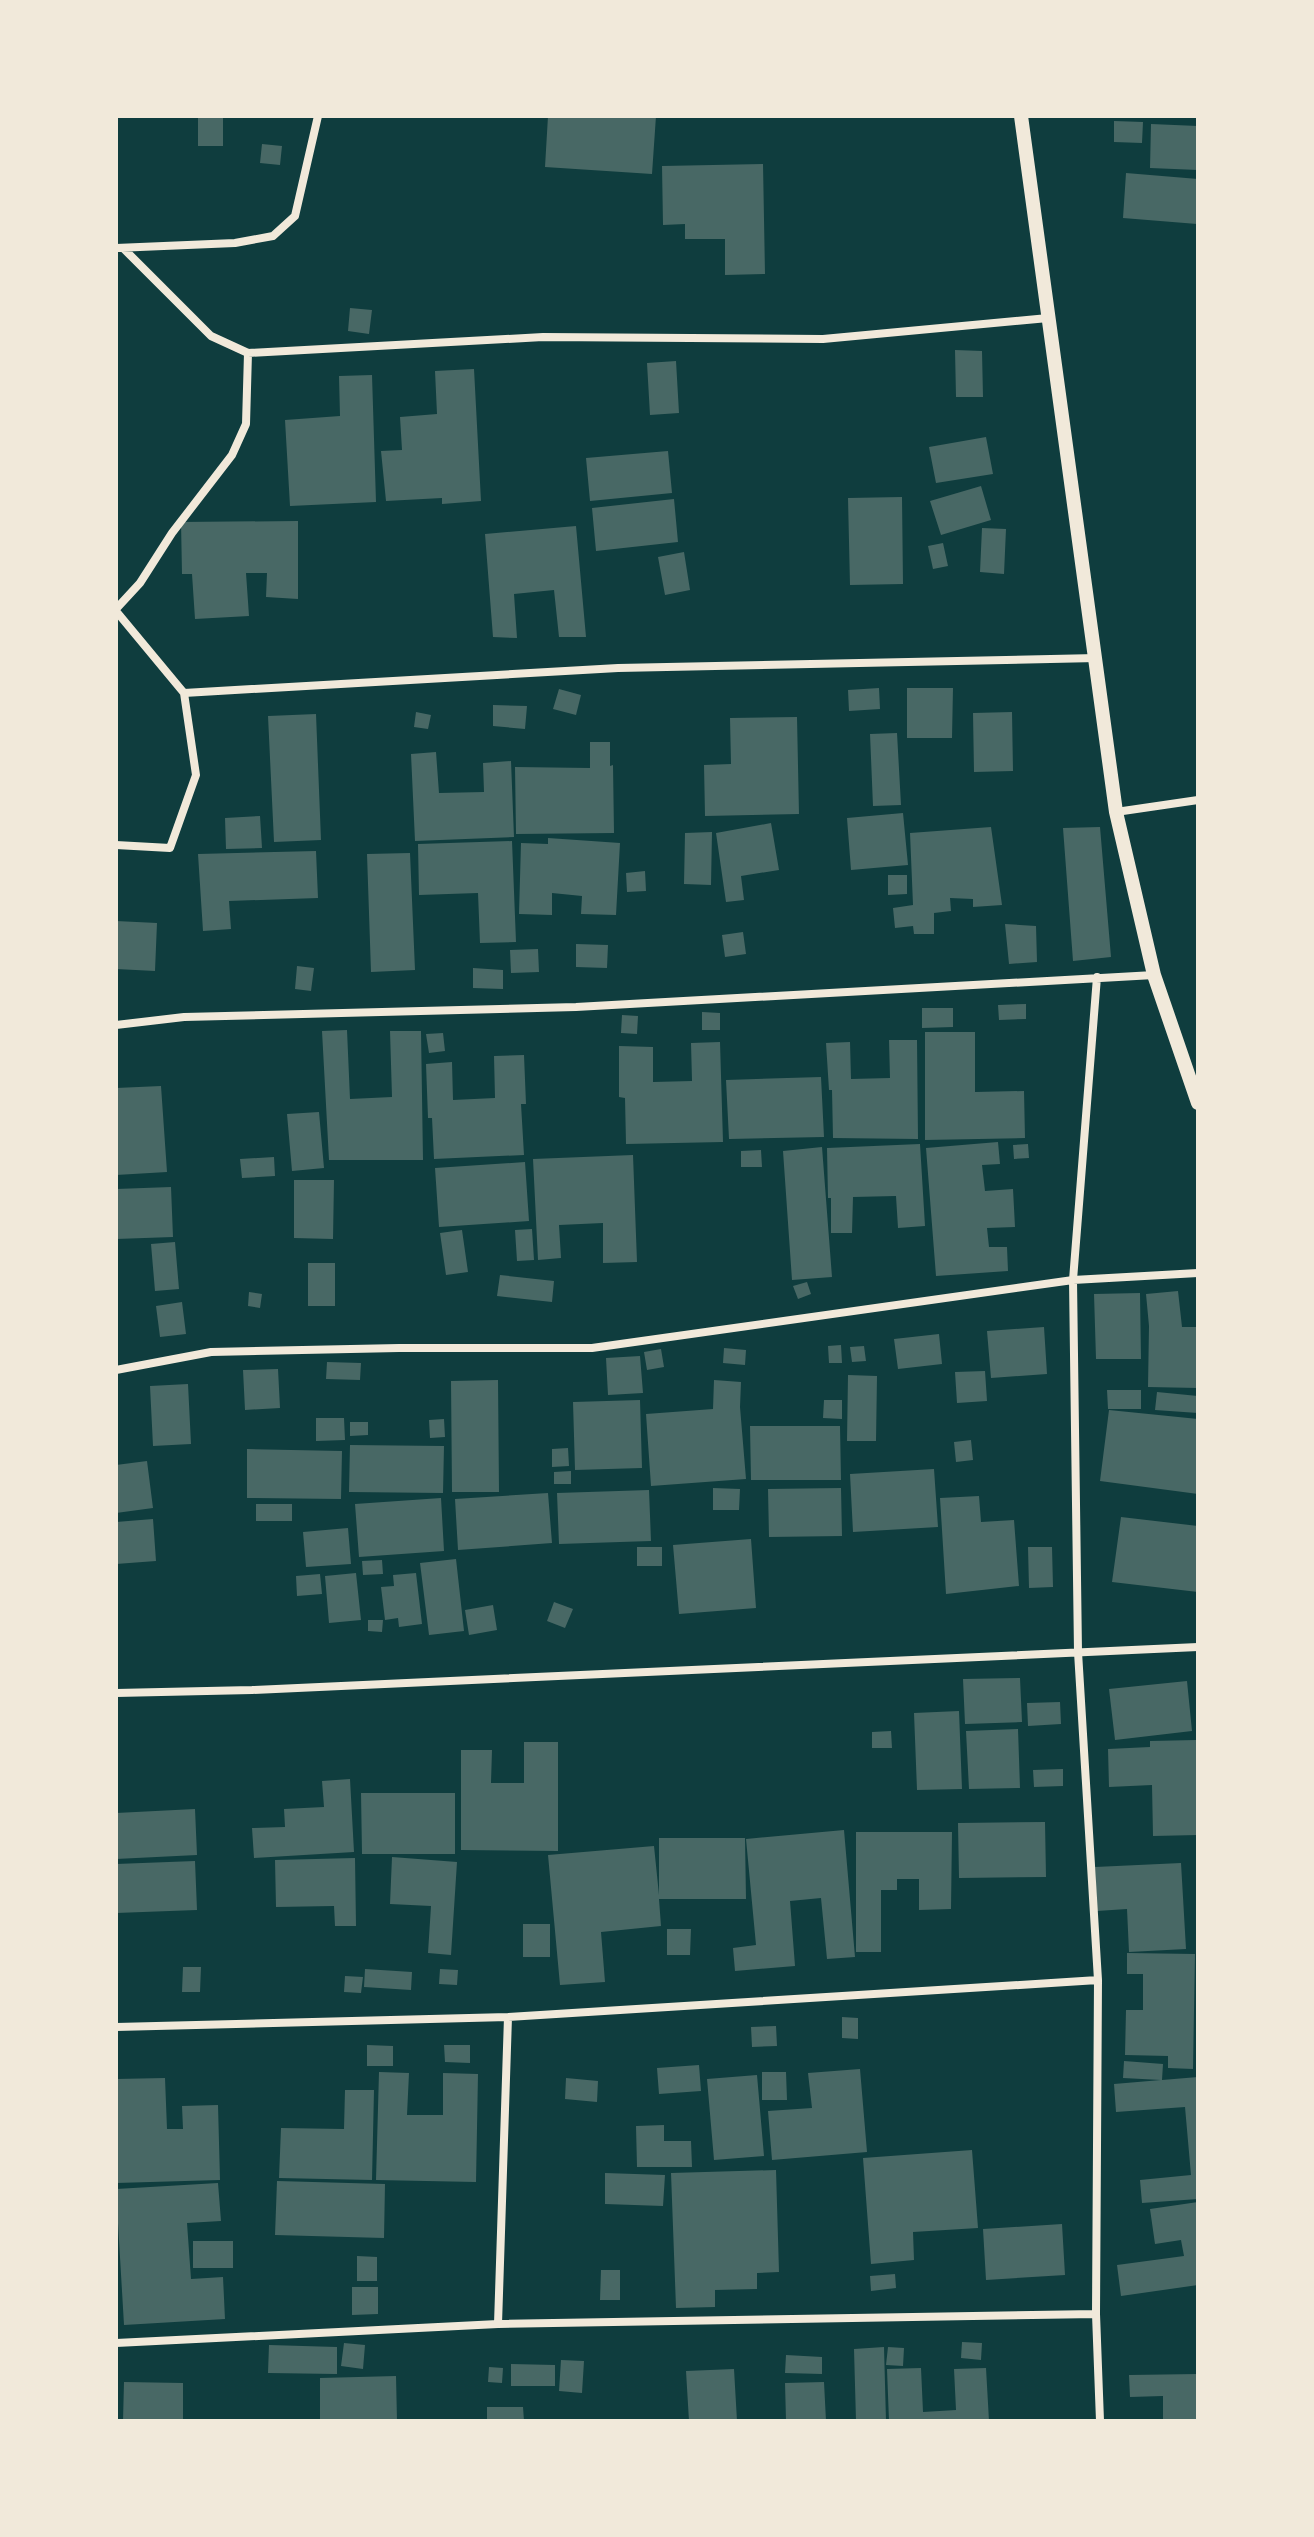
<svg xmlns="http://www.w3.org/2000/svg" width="1314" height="2537" font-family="'Titillium Web',sans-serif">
  <rect width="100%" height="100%" fill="#0f3d3e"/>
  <path fill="#486865" d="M198,116H223V146H198Z
    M548,116H656L652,174L545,167Z
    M1114,121L1143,122L1142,143L1114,142Z
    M1151,124L1198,126V170L1150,168Z
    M262,144L282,146L280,165L260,163Z
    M763,164L765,274L725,275V239H685V224L663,225L662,166Z
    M1126,173L1198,179L1197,224L1123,218Z
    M350,308L372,310L369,334L348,331Z
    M955,350L982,351L983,397H956Z
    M676,361L679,413L650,415L647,363Z
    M474,369L481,501L442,504V498L386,501L381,451L402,450L400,417L437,414L435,371Z
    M372,375L376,502L290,506L285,420L340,416L339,376Z
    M986,437L993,474L936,483L929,447Z
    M668,451L672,493L590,501L586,458Z
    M981,486L991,520L941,535L930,501Z
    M902,497L903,584L850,585L848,498Z
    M674,499L678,542L596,551L592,508Z
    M298,521V599L266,597L267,573H246L249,616L195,619L192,574H182L181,522Z
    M576,526L586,637H559L554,590L514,594L517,638L493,637L485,534Z
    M982,528L1006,529L1004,574L980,572Z
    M943,543L948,566L933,569L928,546Z
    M684,552L690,590L665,595L658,557Z
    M879,688L880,709L849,711L848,690Z
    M907,688H953L952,738H907Z
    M559,689L581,695L576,715L553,709Z
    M493,705L527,706L525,729L493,726Z
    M416,712L431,715L428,729L414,727Z
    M1012,712L1013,771L974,772L973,713Z
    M316,714L321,840L274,842L268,716Z
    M797,717L799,814L705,816L704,765L731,764L730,718Z
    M897,733L901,805L873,806L870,734Z
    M590,742H610V766L613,765L614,833L516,834L515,767L590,768Z
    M436,752L439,793L484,792L483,763L511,761L514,837L415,841L411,754Z
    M903,813L908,865L851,870L847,818Z
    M260,816L262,848L226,849L225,818Z
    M771,823L779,870L741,876L744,900L726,902L716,833Z
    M991,827L1002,905L973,907V899L950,898L951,911L934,913V934H914L913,926L895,928L893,908L913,905L910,833Z
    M1100,827L1111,957L1073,961L1063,828Z
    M712,832L711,885L684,884L685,833Z
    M548,838L620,843L616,915L581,914L582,896L552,893V915L519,914L521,843L548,844Z
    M512,841L516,942L480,943L478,893L419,895L418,844Z
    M316,851L318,898L229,901L231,929L203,931L198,854Z
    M410,853L415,970L371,972L367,854Z
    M645,871L646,891L627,892L626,873Z
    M888,875H907V894L888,895Z
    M116,921L157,923L155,971L116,969Z
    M1005,924L1036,926L1037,962L1009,964Z
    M743,932L746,954L725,957L722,935Z
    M576,944L608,945L607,968L576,967Z
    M538,949L539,972L511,973L510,950Z
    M297,966L314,968L311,991L295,989Z
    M473,968L503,970V989L473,988Z
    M1026,1004V1019L999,1020L998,1005Z
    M922,1008H953V1027L922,1028Z
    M702,1012L720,1013V1030H702Z
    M622,1015L638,1016L637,1034L621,1033Z
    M347,1030L350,1099L392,1097L390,1031H421L423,1160H329L322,1031Z
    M925,1032H975V1092L1024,1091L1025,1138L925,1140Z
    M443,1033L445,1051L429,1053L426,1034Z
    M889,1040H917L918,1139L833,1138L832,1090H829L826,1043L850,1042L851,1079L890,1078Z
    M720,1042L723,1142L626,1144L625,1098L619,1097V1046L653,1047V1082L692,1081L691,1043Z
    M524,1055L526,1104H521L524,1155L434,1159L432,1118H428L426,1064L452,1062L453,1100L495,1098L494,1056Z
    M821,1077L824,1137L729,1139L726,1080Z
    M161,1086L167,1172L116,1175V1088Z
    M319,1112L324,1168L292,1171L287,1114Z
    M998,1142L1000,1164L982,1165L985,1191L1013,1189L1015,1227L987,1228L989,1247H1007L1008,1271L936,1276L926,1148Z
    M920,1144L925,1226L898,1228L896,1196L853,1197L852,1233H831V1198H828L827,1148Z
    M1028,1144L1029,1158L1014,1159L1013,1145Z
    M822,1147L832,1277L792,1280L783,1151Z
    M761,1150L762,1167H741V1151Z
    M633,1155L637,1262L603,1263V1223L559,1225L561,1258L538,1260L533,1159Z
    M274,1157L275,1176L242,1178L240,1159Z
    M525,1162L529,1221L439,1227L435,1168Z
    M294,1180H334L333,1239L294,1238Z
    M171,1187L173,1237L116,1239V1189Z
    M532,1229L534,1260L517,1261L515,1230Z
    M462,1230L468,1272L446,1275L440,1233Z
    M175,1242L179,1289L155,1291L151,1244Z
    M308,1263H335V1306H308Z
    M500,1275L554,1281L552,1302L497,1296Z
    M807,1282L811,1294L798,1299L793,1286Z
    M1178,1291L1182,1327H1198V1388L1148,1387L1149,1326L1146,1294Z
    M249,1292L262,1294L260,1308L248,1306Z
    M1140,1293L1141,1359H1096L1094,1294Z
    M182,1302L186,1334L160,1337L156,1306Z
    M1044,1327L1047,1374L991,1378L987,1331Z
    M939,1334L942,1364L898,1369L894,1339Z
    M841,1345L842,1363H829L828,1346Z
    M864,1346L866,1361L852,1362L850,1347Z
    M724,1348L746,1350L745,1365L723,1363Z
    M661,1349L664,1367L647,1370L644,1352Z
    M640,1356L643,1393L608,1395L606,1358Z
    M327,1362L361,1363L360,1380L326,1379Z
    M278,1369L280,1408L245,1410L243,1370Z
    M985,1371L987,1401L957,1403L955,1372Z
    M848,1375L877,1376L876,1441H847Z
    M498,1380L499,1492H452L451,1381Z
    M714,1380L741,1382L740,1407L746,1479L651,1486L646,1414L713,1409Z
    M188,1384L191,1444L153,1446L150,1386Z
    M1107,1390H1141V1409H1108Z
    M1157,1392L1198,1396V1413L1155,1410Z
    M640,1400L642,1468L575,1470L573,1402Z
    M824,1400H842V1419L823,1418Z
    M1109,1410L1198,1419V1494L1100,1481Z
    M316,1418H344L345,1440L316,1441Z
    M444,1419L445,1437L430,1438L429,1420Z
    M350,1422H368V1435L350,1436Z
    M750,1426H840L841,1480H751Z
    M971,1440L973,1460L956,1462L954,1442Z
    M350,1445L444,1446L443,1493L349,1492Z
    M568,1448L569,1466L552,1467V1449Z
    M247,1449L342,1451L341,1499L247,1498Z
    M147,1461L153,1508L116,1513V1465Z
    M934,1469L938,1527L853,1532L850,1474Z
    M571,1471V1484H554V1472Z
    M713,1488L740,1489L739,1510H713Z
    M841,1488L842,1536L769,1537L768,1489Z
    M649,1490L651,1541L559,1544L557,1493Z
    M548,1493L552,1543L458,1550L455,1499Z
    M979,1496L981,1522L1014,1520L1019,1586L946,1594L940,1498Z
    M441,1498L444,1551L359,1557L355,1504Z
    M256,1504H292V1521H256Z
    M1121,1517L1198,1526V1592L1112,1582Z
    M153,1519L156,1561L116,1564V1522Z
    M348,1528L351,1564L306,1567L303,1532Z
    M751,1539L756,1608L679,1614L673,1545Z
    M637,1547H662V1566H637Z
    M1028,1547H1052L1053,1587L1029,1588Z
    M456,1559L464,1631L429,1635L420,1563Z
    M382,1560L383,1574L363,1575L362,1561Z
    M356,1573L361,1620L329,1623L325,1576Z
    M416,1573L422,1624L399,1627L398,1618L385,1620L381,1587L394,1586L393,1575Z
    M320,1574L322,1594L297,1596L296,1576Z
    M554,1602L573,1609L565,1628L547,1621Z
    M493,1605L497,1630L469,1635L465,1610Z
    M368,1620H383L382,1632L368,1631Z
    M1020,1678L1022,1722L965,1724L963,1679Z
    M1187,1681L1192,1731L1115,1740L1109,1689Z
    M1060,1702L1061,1724L1028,1726L1027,1703Z
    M959,1711L962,1789L917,1790L914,1713Z
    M1018,1729L1020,1788L969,1789L966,1731Z
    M891,1731L892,1748H872V1732Z
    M1196,1740L1198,1835L1153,1836L1152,1785L1109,1787L1108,1749L1150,1747V1741Z
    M524,1742H558V1851L461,1850V1750H492L491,1783H524Z
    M1063,1769V1786L1034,1787L1033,1770Z
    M350,1779L354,1852L254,1858L252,1828L285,1827L284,1809L324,1807L322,1781Z
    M361,1793H455V1854H362Z
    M195,1809L197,1855L116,1859V1813Z
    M1045,1822L1046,1877L959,1878L958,1823Z
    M844,1830L855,1957L827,1959L821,1898L790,1901L795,1966L735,1971L733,1948L756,1945L746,1839Z
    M856,1832H952L951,1909L919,1910V1879H897V1890H881V1952H856Z
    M659,1838H745L746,1899H659L661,1926L601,1932L605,1982L560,1985L548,1855L654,1846L659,1895Z
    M392,1857L457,1862L451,1955L428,1953L431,1906L390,1904Z
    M355,1858L356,1926H335L334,1906L276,1907L275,1860Z
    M195,1861L197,1910L116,1913V1864Z
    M1181,1863L1186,1949L1129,1952L1127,1909L1097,1911L1095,1867Z
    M523,1924H550V1957H523Z
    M667,1929H691L690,1955H667Z
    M1127,1953L1195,1954L1193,2069L1168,2068V2056L1125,2055L1126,2010H1143V1974H1127Z
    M183,1967H201L200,1992H182Z
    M365,1969L412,1972L411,1990L364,1987Z
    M440,1969L458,1970L457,1985L439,1984Z
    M345,1976L363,1977L361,1993L344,1992Z
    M842,2017L858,2018V2039L842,2038Z
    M776,2026L777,2046L752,2047L751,2027Z
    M367,2045L393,2046V2066H367Z
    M444,2045H470V2063L445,2062Z
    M1124,2061L1163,2064L1162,2080L1198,2077V2199L1142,2203L1140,2180L1191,2175L1185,2107L1116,2112L1114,2084L1161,2080L1123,2078Z
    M699,2065L701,2091L659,2094L657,2068Z
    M860,2069L867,2152L772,2160L768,2111L812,2108L808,2073Z
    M379,2072L409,2073L407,2115H443V2073L478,2074L476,2182L376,2180Z
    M762,2072H786L787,2100H762Z
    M757,2075L764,2156L714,2160L707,2079Z
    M165,2078L167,2129H183L182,2106L218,2105L220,2180L116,2183V2079Z
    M566,2078L598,2081L597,2102L565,2099Z
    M345,2090H374L372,2180L279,2178L281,2128L344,2129Z
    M664,2125V2141H691L692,2167H637L636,2126Z
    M972,2150L978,2228L913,2232L914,2260L871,2264L863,2158Z
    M776,2170L779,2272L757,2273V2289L715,2290V2307L676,2308L671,2173Z
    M605,2173L665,2175L663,2206L605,2204Z
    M277,2181L385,2184L384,2238L275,2235Z
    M218,2183L221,2221L187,2223L191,2279L223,2277L225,2319L124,2325L116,2189Z
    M1198,2202V2285L1121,2296L1117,2265L1184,2256L1181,2240L1155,2244L1150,2209Z
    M1062,2224L1065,2275L986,2280L983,2229Z
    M193,2241H233V2268H193Z
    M357,2256L377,2257V2281H357Z
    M601,2270H620V2300H600Z
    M895,2274L896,2288L871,2291L870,2276Z
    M352,2287H378V2314L352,2315Z
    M962,2342L982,2343L981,2360L961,2358Z
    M344,2343L365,2345L363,2369L341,2366Z
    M269,2345L337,2347V2374L268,2373Z
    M884,2347L886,2421H856L854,2349Z
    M888,2347L904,2348L903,2366L886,2365Z
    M786,2355L822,2357V2374L785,2373Z
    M561,2360L584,2361L582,2393L559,2391Z
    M511,2364L555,2365V2386H511Z
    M489,2367L503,2368L502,2383L488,2382Z
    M921,2368L923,2412L956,2410L954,2369L986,2368L989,2421H889L887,2369Z
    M734,2369L737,2421H689L686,2371Z
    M1198,2374V2421H1163V2396L1130,2397L1129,2375Z
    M396,2376L397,2421H320V2378Z
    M124,2382L183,2383V2421H123Z
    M824,2382L826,2421H786L785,2383Z
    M487,2407H523L524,2421H487Z"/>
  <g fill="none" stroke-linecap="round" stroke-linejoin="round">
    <path stroke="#f1e9da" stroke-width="8" d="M116,248L235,243L273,236L295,216L318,116
      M248,353L543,337L823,339L1048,318
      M116,609L140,583L172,533L232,455L246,424L248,353L211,336L123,248
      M116,611L184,693L196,775L170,848L116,845
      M184,693L618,668L1097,658
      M1116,812L1198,800
      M116,1025L184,1017L576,1007L1154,975
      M116,1370L211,1352L399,1348H592L1073,1280L1097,977
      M116,1693L252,1690L1198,1647
      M116,2027L508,2017L1098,1980
      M498,2324L508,2017
      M116,2343L498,2324L1096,2314
      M1100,2421L1096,2314L1098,1980L1078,1652L1073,1280L1198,1273"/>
    <path stroke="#f1e9da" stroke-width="14" d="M1021,116L1116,812L1154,975L1198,1103"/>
  </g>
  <rect width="1314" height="2537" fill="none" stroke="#f1e9da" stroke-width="236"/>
</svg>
